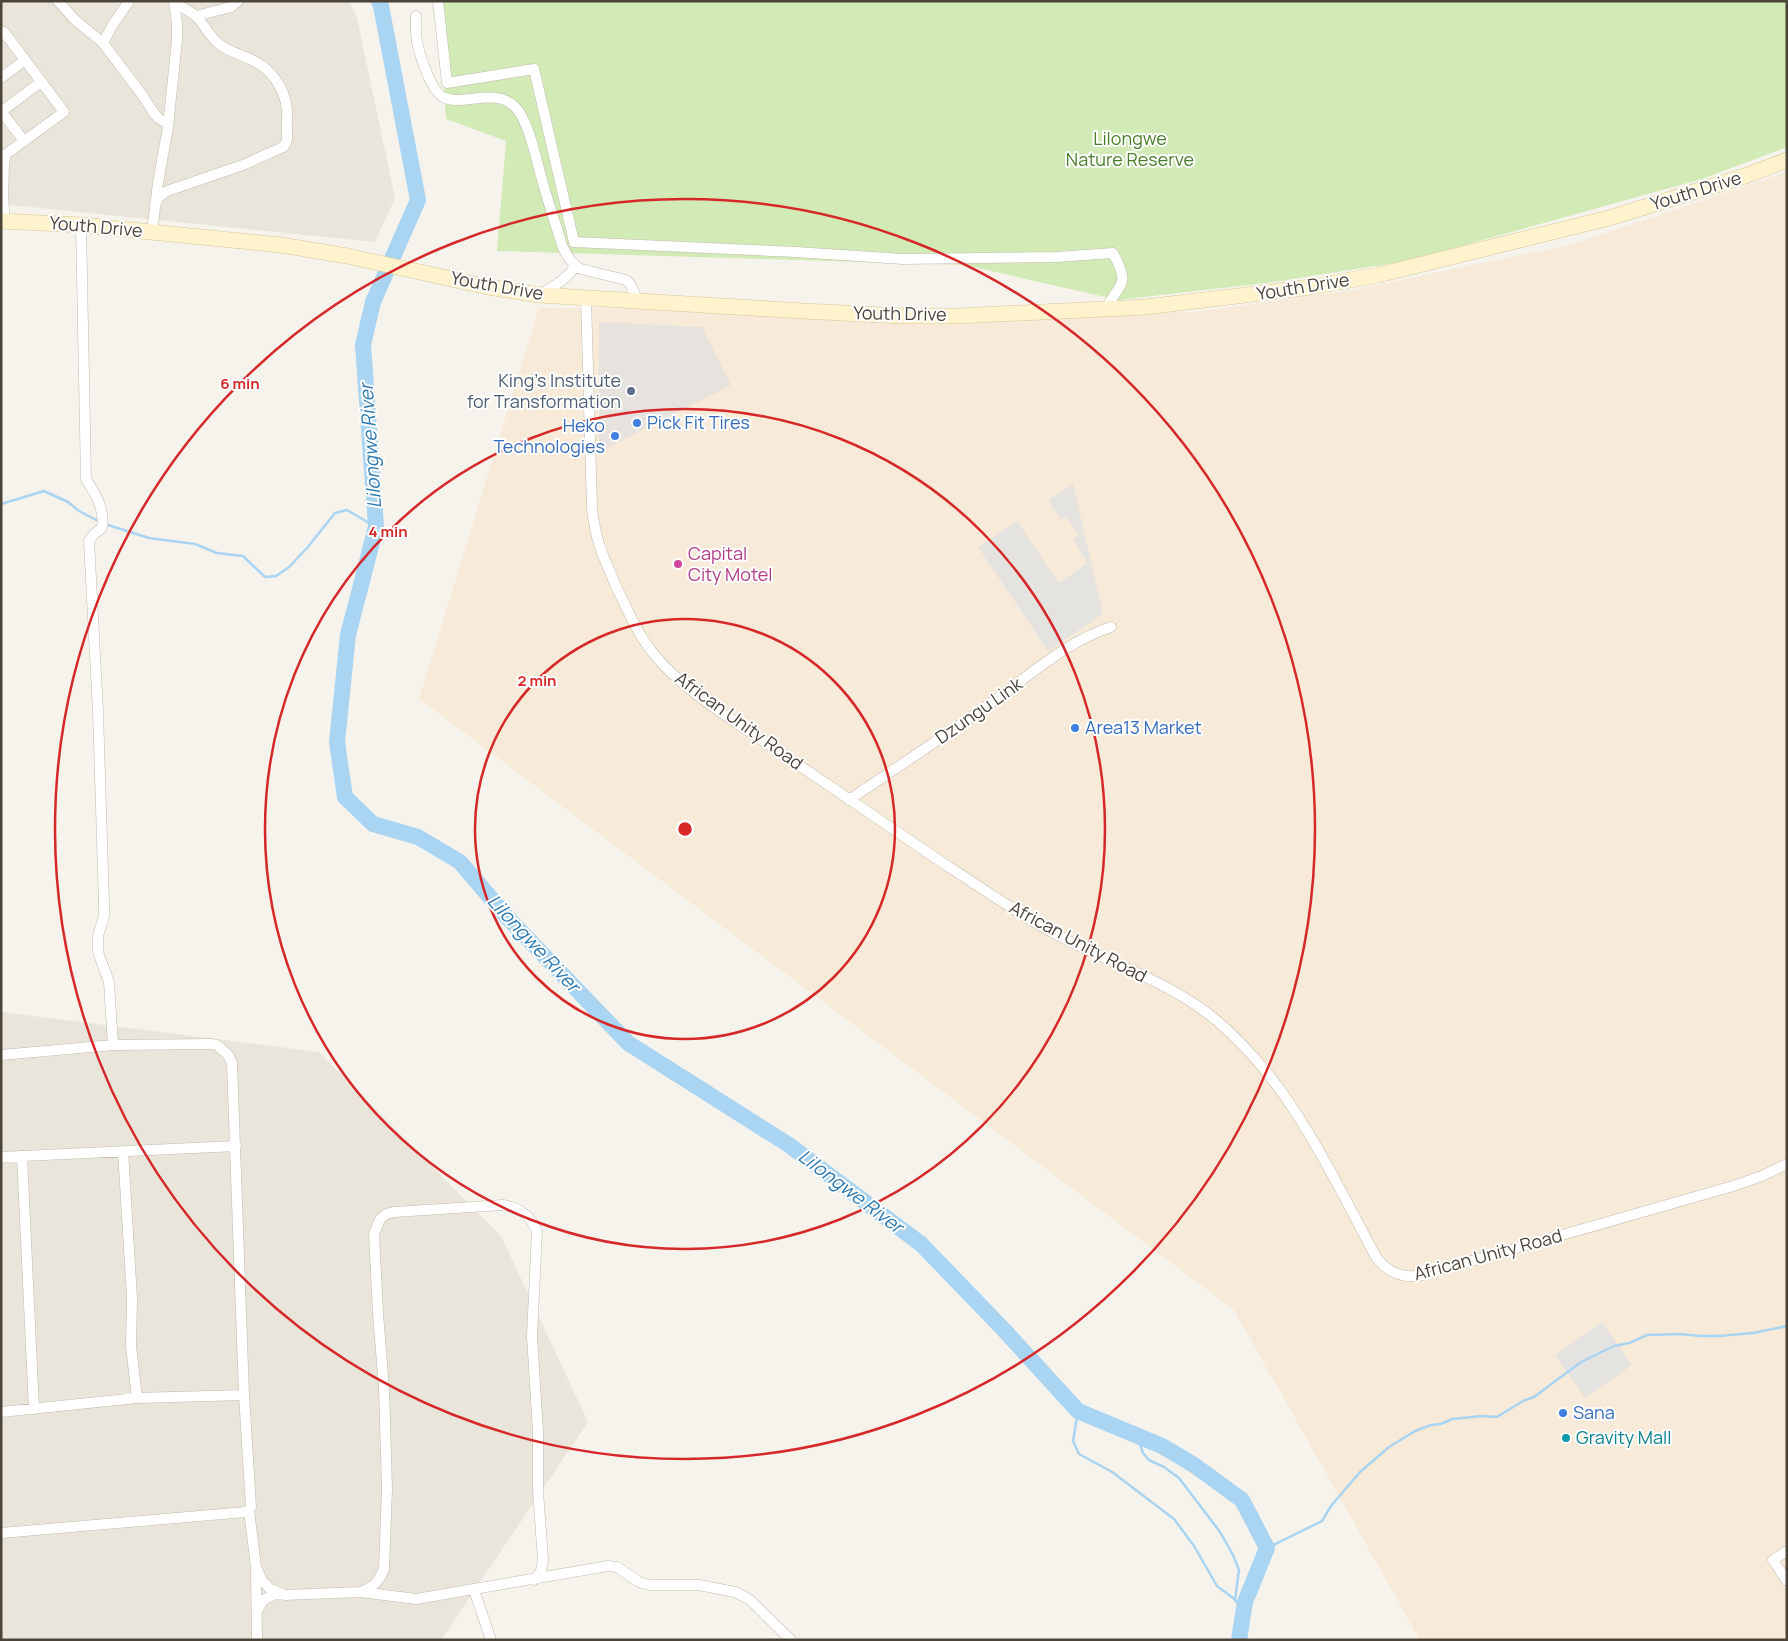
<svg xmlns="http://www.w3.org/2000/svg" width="1788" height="1641" font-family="Manrope,sans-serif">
  <rect width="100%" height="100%" fill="#f6f3ec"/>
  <path fill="#eae5da" d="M1,1H349L357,18L395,198L375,242L1,204Z
    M1,1012L319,1052L501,1236L588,1422L441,1640H1Z"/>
  <path fill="#f7ead8" d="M1787,172V1640H1420L1234,1310L419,699L539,308L1195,312L1353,290L1570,245Z"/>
  <path fill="#e6e2dd" d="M599,322L702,327L731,385L599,452Z"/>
  <path fill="#d2eab5" d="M438,1H1787V147L1702,179L1407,261L1274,282L1118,300L965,265L497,251L506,141L446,119Z"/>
  <path fill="#e5e3e0" d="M1073,484L1103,614L1048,651L978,547L1017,521L1059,583L1088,563L1073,540L1079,535L1066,517L1061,520L1048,500Z
    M1602,1322L1632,1365L1585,1398L1555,1355Z"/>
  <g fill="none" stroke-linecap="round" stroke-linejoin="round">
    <path stroke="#a9d4f2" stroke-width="2.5" d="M1,504L44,491L68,502L79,511L100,522
      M105,524L149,538L195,544L217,553L243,556L265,577L276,576L289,567L307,548L335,513L347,510L376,527
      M1078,1411L1073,1441L1079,1454L1112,1472L1174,1519L1194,1546L1217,1586L1233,1598L1243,1609
      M1137,1435L1143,1453L1149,1460L1164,1467L1179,1478L1220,1532L1233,1555L1239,1570L1235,1600
      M1267,1548L1322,1521L1331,1506L1360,1472L1389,1447L1415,1431L1431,1425L1441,1424L1452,1419L1482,1416L1497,1417L1523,1401L1534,1397L1581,1362L1614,1346L1629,1343L1647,1335L1680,1334L1700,1336H1719L1753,1333L1787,1326"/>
    <path stroke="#a9d4f2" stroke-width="16" d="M379,1L381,6L418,200L373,302L363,345L376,527L348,635L337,742L345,797L373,824L418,837L460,862L507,917L628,1043L789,1145L921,1244L1005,1331L1078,1411L1162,1446L1194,1465L1242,1500L1267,1548L1245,1602L1239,1640"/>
    <g stroke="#c2bbae" stroke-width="11">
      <path id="street" d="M58,1L75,20L103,43L143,96L153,112L158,118L168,124
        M438,1L447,83L534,69L574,242L796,252L903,259L1057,257L1113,253C1131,287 1120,281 1106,309
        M196,16L231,7L238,1
        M416,16C415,37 417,48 425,68C428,76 434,92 443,97C462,107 497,86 516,108C528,120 536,158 541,176C547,199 555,222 562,245C566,255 571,264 581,269L626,280L631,285L638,302
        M1,34L4,32L64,112L6,154L4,163L1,162
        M103,43L112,26L129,1
        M1,78L25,60
        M1,111L24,141
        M2,111L41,82
        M1,159L4,163L3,197L5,221
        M155,205L159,197L167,191L243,165L283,147C290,141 286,130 287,121C289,96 276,72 254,61C243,55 228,52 219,44C209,36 205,26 197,17C191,11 181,7 174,2
        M81,225L86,479C96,495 105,509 102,528L94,534L89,541L98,712L104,904V916L98,936V952L109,982L113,1045
        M152,232L158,183L168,127L177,40V24L174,1
        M540,295C553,286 567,280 575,266
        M586,299L592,509C593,518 595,528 597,537C601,553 609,569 615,584C626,607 637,633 653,653C683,691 741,725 781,753C837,791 893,829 949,867C982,888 1014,911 1048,930C1103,961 1168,980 1216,1020C1290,1082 1331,1173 1376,1257C1387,1272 1400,1278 1419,1276L1733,1186L1762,1176L1787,1164
        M849,800C896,768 945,736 992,702C1029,676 1067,641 1111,627
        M1,1055L113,1045L213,1044L217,1045L228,1055L232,1063L244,1395L251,1507L249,1510L256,1567L262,1580L270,1589L285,1595L361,1592L416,1599L608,1566L617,1567L639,1582L649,1585H699L735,1592L749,1599L791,1640
        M123,1151L132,1298L131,1346L137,1398
        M22,1156L34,1409
        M1,1157L236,1146
        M1,1412L137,1398L244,1395
        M1,1533L246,1512L249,1510
        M1787,1551L1773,1560L1787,1581
        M256,1571L257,1640
        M474,1590L491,1640
        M361,1592C374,1586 378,1583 384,1569L387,1489L384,1388L378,1314L374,1234L380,1219L386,1214L394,1212L503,1205C520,1208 530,1215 537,1231L532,1336L538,1432V1491L543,1560L541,1571L534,1580
        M257,1611L263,1600L278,1593"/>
    </g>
    <g stroke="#d6c79b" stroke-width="16">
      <path id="secondary" d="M1,221L81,225L281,245L347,256L488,287L539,295L803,311L904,316H957L1146,307L1311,287L1378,275L1609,218L1745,176L1787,160"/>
    </g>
    <use href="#street" stroke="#fff" stroke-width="10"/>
    <use href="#secondary" stroke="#fff3cd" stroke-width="15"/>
  </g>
  <g fill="none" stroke="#d62828" stroke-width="2.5">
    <circle cx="685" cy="829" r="210"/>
    <circle cx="685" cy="829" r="420"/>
    <circle cx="685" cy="829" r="630"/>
  </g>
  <circle fill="#5c6f8a" stroke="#fff" stroke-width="2" cx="631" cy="391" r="5"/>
  <g fill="#3f7fe0" stroke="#fff" stroke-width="2">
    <circle cx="637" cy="423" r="5"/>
    <circle cx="615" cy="436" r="5"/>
    <circle cx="1075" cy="728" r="5"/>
    <circle cx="1563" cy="1413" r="5"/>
  </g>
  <circle fill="#d1479c" stroke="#fff" stroke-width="2" cx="678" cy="564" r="5"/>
  <circle fill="#0f9aa8" stroke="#fff" stroke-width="2" cx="1566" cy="1438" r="5"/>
  <g text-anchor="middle" stroke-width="4" stroke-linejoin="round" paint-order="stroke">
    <g font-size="18" fill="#4a7f2a" stroke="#fff">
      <text x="1130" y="145">Lilongwe<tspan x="1130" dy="21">Nature Reserve</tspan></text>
    </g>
    <g font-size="18" fill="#4b4439" stroke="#fff">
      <text transform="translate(1696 191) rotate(-17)" y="6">Youth Drive</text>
      <text transform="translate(96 227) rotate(5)" y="6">Youth Drive</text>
      <text transform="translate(497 286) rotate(10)" y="6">Youth Drive</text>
      <text transform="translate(1303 287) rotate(-9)" y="6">Youth Drive</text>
      <text transform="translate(900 314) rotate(1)" y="6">Youth Drive</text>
      <text transform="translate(979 711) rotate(-35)" y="6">Dzungu Link</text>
      <text transform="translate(739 721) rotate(36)" y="6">African Unity Road</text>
      <text transform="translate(1078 942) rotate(28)" y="6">African Unity Road</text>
      <text transform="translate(1488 1255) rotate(-15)" y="6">African Unity Road</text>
    </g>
    <g font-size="18" fill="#4e5e75" stroke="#fff" text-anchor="end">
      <text x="621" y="387">King's Institute<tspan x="621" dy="21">for Transformation</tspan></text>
    </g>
    <g font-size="18" fill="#366cbe" stroke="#fff" text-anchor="start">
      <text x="647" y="429">Pick Fit Tires</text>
      <text x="605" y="432" text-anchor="end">Heko<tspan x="605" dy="21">Technologies</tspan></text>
      <text x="1085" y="734">Area13 Market</text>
      <text x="1573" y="1419">Sana</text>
    </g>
    <g font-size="18" fill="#b23c85" stroke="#fff" text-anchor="start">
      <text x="688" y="560">Capital<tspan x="688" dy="21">City Motel</tspan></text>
    </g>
    <g font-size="18" fill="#0d838f" stroke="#fff" text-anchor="start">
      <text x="1576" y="1444">Gravity Mall</text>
    </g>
    <g font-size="19" font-style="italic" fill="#2e7ab2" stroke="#fff">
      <text transform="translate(370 446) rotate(-94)" y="7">Lilongwe River</text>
      <text transform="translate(534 943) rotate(47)" y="7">Lilongwe River</text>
      <text transform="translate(851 1191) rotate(37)" y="7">Lilongwe River</text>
    </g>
  </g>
  <circle cx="685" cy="829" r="8" fill="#d62828" stroke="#fff" stroke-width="2.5"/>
  <g font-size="15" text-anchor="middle" font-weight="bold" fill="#d62828" stroke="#fff" stroke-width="4" stroke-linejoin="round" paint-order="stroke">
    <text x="240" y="389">6 min</text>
    <text x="388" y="537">4 min</text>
    <text x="537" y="686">2 min</text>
  </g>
  <rect width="1788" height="1641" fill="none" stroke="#4b4439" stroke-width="5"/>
</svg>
